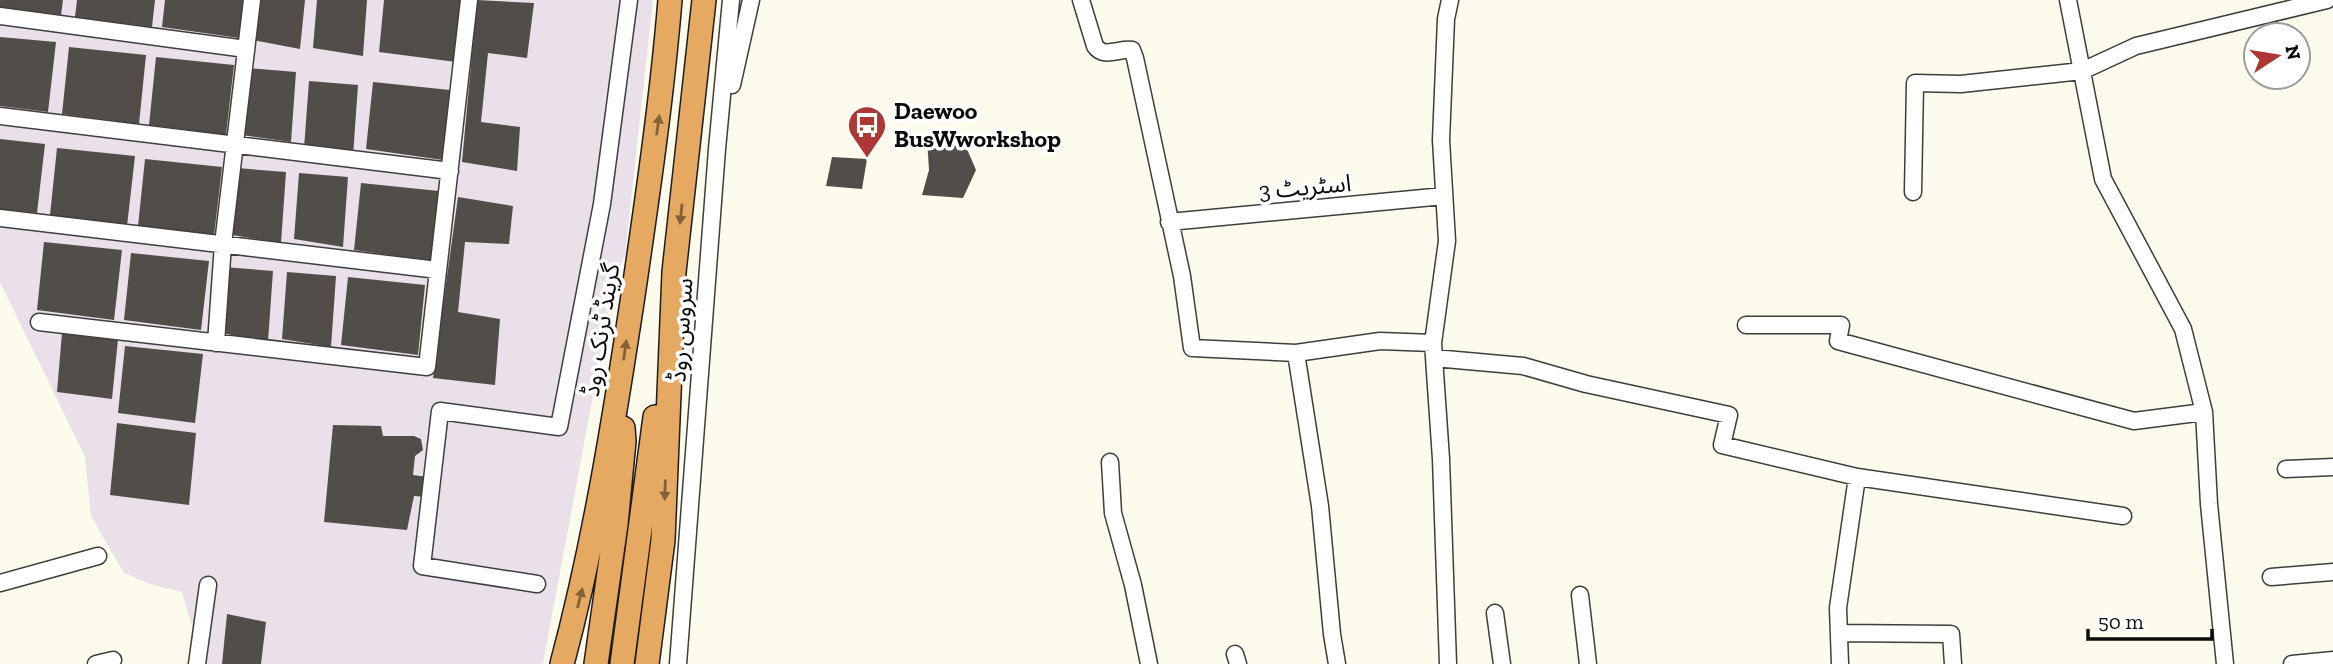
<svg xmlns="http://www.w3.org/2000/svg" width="2333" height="664" font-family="'Zilla Slab','Noto Sans Arabic',serif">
  <rect width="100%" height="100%" fill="#fdfbeb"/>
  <path fill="#e9e0e9" d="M0,0H653L625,255L615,277L543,664H191L196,640L182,592L153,585L124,573L91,516L85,457L0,282Z"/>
  <path fill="#534d49" d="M0,0H63L61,15L0,7Z
    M77,0H155L152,27L75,17Z
    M165,0H243L239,38L162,27Z
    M256,0H305L300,49L253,40Z
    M317,0H367L363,56L313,48Z
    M384,0H463L456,62L379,52Z
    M477,0L534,3L527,58L488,53L481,122L520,127L517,171L462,162Z
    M0,37L56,42L48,112L0,106Z
    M69,47L146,55L139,124L62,114Z
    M156,57L234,65L226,135L149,125Z
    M247,68L296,72L291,142L241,135Z
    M309,81L358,85L353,156L304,148Z
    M373,82L450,90L443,160L366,149Z
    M0,139L45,144L37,213L0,209Z
    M927,139L964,142L976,170L963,198L922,195L929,170Z
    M57,148L135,156L127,226L50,215Z
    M832,157L867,159L862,189L826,186Z
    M145,159L222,167L214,236L138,226Z
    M237,168L286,172L281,243L232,235Z
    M299,173L348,177L343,247L294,239Z
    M361,183L439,191L431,261L354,250Z
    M458,197L513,206L509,244L465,242L458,312L500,319L495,385L433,378Z
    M44,242L122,250L114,320L37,310Z
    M131,253L209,261L201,330L124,320Z
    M224,267L273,271L268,341L219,333Z
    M287,272L336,276L331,347L282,339Z
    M348,277L425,285L418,355L341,345Z
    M62,333L118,339L112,399L57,392Z
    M125,346L203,354L195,423L118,413Z
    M117,423L196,433L189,505L110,495Z
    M333,425L381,426L383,436H414L421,439L423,450L415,456L413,475L428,477L427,497L414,496L407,530L324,522Z
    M227,614L266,622L261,664H222Z"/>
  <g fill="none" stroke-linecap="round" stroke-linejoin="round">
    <g stroke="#3e3e3e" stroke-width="19">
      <path id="minor" d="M1081,0L1095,46C1104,59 1119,48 1132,50L1135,58L1182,276L1192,348L1296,353L1320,506L1332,634L1337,664
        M2068,0L2103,179L2183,329L2204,412
        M0,16L246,49
        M732,85L751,0
        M0,116L450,171
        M1913,192L1915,83L1961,84L2082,71L2136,46L2327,0
        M0,218L438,270
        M1169,222L1444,196
        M39,322L427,367L469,0
        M1746,325H1841L1838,341L2134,421L2204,412L2209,504L2225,664
        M216,343L223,244L252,0
        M1296,353L1380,341L1433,343
        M1434,358L1523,366L1586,384L1729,415L1722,445L1857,477L2123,516
        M1110,462L1113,513L1133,585L1149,664
        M2286,469L2333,467
        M2271,577L2333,572
        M0,583L98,556
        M537,584L422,566L440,411L559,427L602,204L629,0
        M1580,595L1588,664
        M1495,613L1502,664
        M1839,633L1951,634L1953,664
        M1235,654L1238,664
        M96,664L113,660
        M197,664L208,585
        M678,664L717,149L731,0
        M1448,664L1441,459L1433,343L1447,241L1441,140L1446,19L1450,0
        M1840,664L1838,608L1857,477
        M2292,664L2333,660"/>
    </g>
    <g stroke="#1c1c1c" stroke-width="26">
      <path id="highway" d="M562,664C595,541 615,415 634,289C648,193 662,97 670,0
        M596,664L616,524L624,441L623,428
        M622,664L655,417
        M647,664L663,540L674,272L704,0"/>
    </g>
    <use href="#minor" stroke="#fff" stroke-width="16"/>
    <use href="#highway" stroke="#e6a961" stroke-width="23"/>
  </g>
  <defs><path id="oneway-solid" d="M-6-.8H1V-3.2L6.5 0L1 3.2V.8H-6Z" transform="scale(1.75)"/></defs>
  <g fill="#83623a">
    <use href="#oneway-solid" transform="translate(658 125) rotate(-82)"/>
    <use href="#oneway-solid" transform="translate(681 214) rotate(96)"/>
    <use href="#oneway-solid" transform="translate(625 350) rotate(-82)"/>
    <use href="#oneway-solid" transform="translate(665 490) rotate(92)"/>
    <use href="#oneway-solid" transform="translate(580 598) rotate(-76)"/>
  </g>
  <defs>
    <g id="bus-pin" transform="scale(2.0125)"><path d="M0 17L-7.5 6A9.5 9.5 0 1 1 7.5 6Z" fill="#ad3732" stroke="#fff"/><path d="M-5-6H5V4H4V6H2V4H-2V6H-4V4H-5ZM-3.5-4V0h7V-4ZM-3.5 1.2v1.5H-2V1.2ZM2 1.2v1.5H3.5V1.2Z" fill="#fff"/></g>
  </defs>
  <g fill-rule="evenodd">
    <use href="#bus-pin" x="867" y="125"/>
  </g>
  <g text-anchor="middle" stroke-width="7" stroke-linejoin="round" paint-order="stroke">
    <g font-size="24" font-weight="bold" fill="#0b0b0b" stroke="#fff" text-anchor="start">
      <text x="894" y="119">Daewoo<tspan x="894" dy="28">BusWworkshop</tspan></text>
    </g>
    <g font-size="24" fill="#0b0b0b" stroke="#fff">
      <text transform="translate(1305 187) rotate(-5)" y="8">اسٹریٹ 3</text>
      <text transform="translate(601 330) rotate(-81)" y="8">گرینڈ ٹرنک روڈ</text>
      <text transform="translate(681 330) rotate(-86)" y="8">سروس روڈ</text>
    </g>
  </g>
  <g transform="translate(2277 56) rotate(78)"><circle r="33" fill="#ffffff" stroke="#9d9d9d" stroke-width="2"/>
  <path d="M0-5L12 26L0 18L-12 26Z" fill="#ad3732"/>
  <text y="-10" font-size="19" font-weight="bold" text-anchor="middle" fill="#0b0b0b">N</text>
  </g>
  <path d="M2088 629v10h124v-10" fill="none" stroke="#0b0b0b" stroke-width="3.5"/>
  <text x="2098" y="629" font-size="21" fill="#0b0b0b" stroke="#ffffff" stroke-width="5" paint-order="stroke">50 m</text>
</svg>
